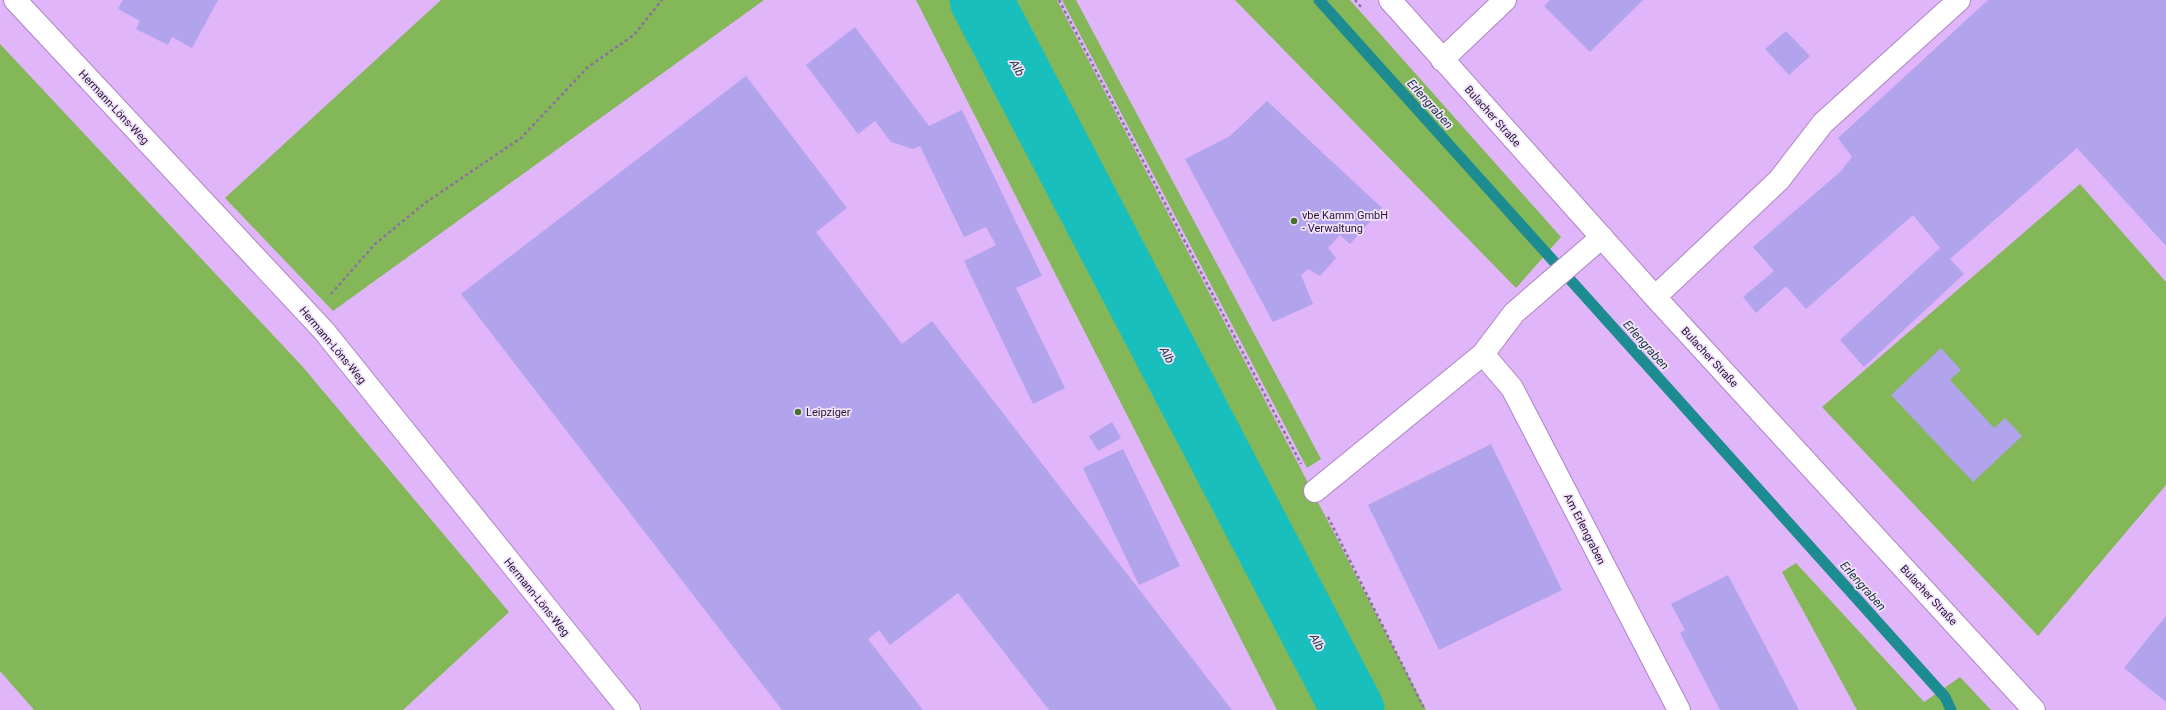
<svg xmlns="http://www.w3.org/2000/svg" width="2166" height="710" font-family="Roboto,sans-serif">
  <rect width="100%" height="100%" fill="#e0b5fa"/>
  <path fill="#84b758" d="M441,0H764L333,311L225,198Z
    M916,0H1057L1426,710H1277Z
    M1062,0H1076L1321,459L1307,468Z
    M1235,0H1350L1561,237L1516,288Z
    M0,44L302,366L509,612L403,710H34L0,671Z
    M2080,184L2166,282V485L2038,636L1822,407Z
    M1796,563L1924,702L1960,677L1991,710H1857L1782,572Z"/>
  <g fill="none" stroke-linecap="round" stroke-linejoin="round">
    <path stroke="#1d8c91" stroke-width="11" d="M1319,0L1945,697L1951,710"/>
    <path stroke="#19bfbc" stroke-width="63" d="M981,0L1353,710"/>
  </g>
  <path fill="#b1a3ec" d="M123,0H218L192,48L172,37L168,45L136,29L140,21L118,9Z
    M1550,0H1643L1590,52L1544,6Z
    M1988,0H2166V246L2077,148L1950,259L1964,274L1864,367L1840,340L1940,248L1913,215L1806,309L1786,286L1756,313L1743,297L1774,271L1753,247L1841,171L1852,157L1838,138Z
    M855,27L929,126L962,110L1042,276L1016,288L1065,388L1033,404L964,261L996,245L986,227L964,237L920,146L913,149L891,142L875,121L858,134L806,65Z
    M1786,31L1810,56L1789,75L1765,49Z
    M746,76L847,208L816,232L902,344L932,321L1232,710H1049L958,593L890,645L879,630L868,639L923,710H782L461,294Z
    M1267,101L1382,208L1350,244L1340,235L1328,248L1336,258L1320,276L1308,269L1301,275L1313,304L1273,322L1185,159L1230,136Z
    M1941,348L1961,370L1950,380L1994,428L2005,418L2022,436L1973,482L1891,395Z
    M1112,422L1121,438L1098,451L1089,436Z
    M1491,444L1562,590L1439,650L1368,505Z
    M1123,449L1180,566L1139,585L1083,468Z
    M1728,575L1799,710H1720L1680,633L1685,630L1671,604Z
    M2166,616V702L2124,668Z"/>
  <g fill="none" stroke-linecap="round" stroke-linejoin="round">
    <g stroke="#ad84c5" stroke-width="24">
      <path id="minor" d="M15,0L324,331L629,710
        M1390,0L1655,297L2034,710
        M1442,60L1505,0
        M1602,237L1514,313L1483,354L1512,388L1679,710
        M1655,297L1779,180L1823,123L1959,0
        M1315,491L1483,354"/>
    </g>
    <path stroke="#8e6fa1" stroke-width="2.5" stroke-dasharray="3 3" stroke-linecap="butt" d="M1059,0L1301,464
      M1355,0L1361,7
      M331,294L375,244L425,203L521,138L588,67L634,35L662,0
      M1328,517L1425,710"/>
    <use href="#minor" stroke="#fff" stroke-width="22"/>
  </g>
  <g fill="#4b7029" stroke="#f3e2fe" stroke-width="1.5">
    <circle cx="1294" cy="221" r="4"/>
    <circle cx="798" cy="412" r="4"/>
  </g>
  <g text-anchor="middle" stroke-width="3.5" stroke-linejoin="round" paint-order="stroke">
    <g font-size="11" fill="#25152e" stroke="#f3e2fe">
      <text transform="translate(114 107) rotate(47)" y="4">Hermann-Löns-Weg</text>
      <text transform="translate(1493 116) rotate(48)" y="4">Bulacher Straße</text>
      <text transform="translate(333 345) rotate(50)" y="4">Hermann-Löns-Weg</text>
      <text transform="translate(1710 357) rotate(47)" y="4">Bulacher Straße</text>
      <text transform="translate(1585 529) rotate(63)" y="4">Am Erlengraben</text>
      <text transform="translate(1929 595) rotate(47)" y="4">Bulacher Straße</text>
      <text transform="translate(537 597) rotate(51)" y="4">Hermann-Löns-Weg</text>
    </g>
    <g font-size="11" fill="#25152e" stroke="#f3e2fe" text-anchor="start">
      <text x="1302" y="219">vbe Kamm GmbH<tspan x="1302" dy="13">- Verwaltung</tspan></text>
      <text x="806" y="416">Leipziger</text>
    </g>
    <g font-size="12" font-style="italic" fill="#143332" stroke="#f3e2fe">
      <text transform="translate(1017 68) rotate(62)" y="4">Alb</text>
      <text transform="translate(1430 104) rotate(48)" y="4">Erlengraben</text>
      <text transform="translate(1646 345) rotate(48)" y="4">Erlengraben</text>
      <text transform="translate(1167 355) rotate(62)" y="4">Alb</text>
      <text transform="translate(1863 586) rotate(48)" y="4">Erlengraben</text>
      <text transform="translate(1317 642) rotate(62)" y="4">Alb</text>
    </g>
  </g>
</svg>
